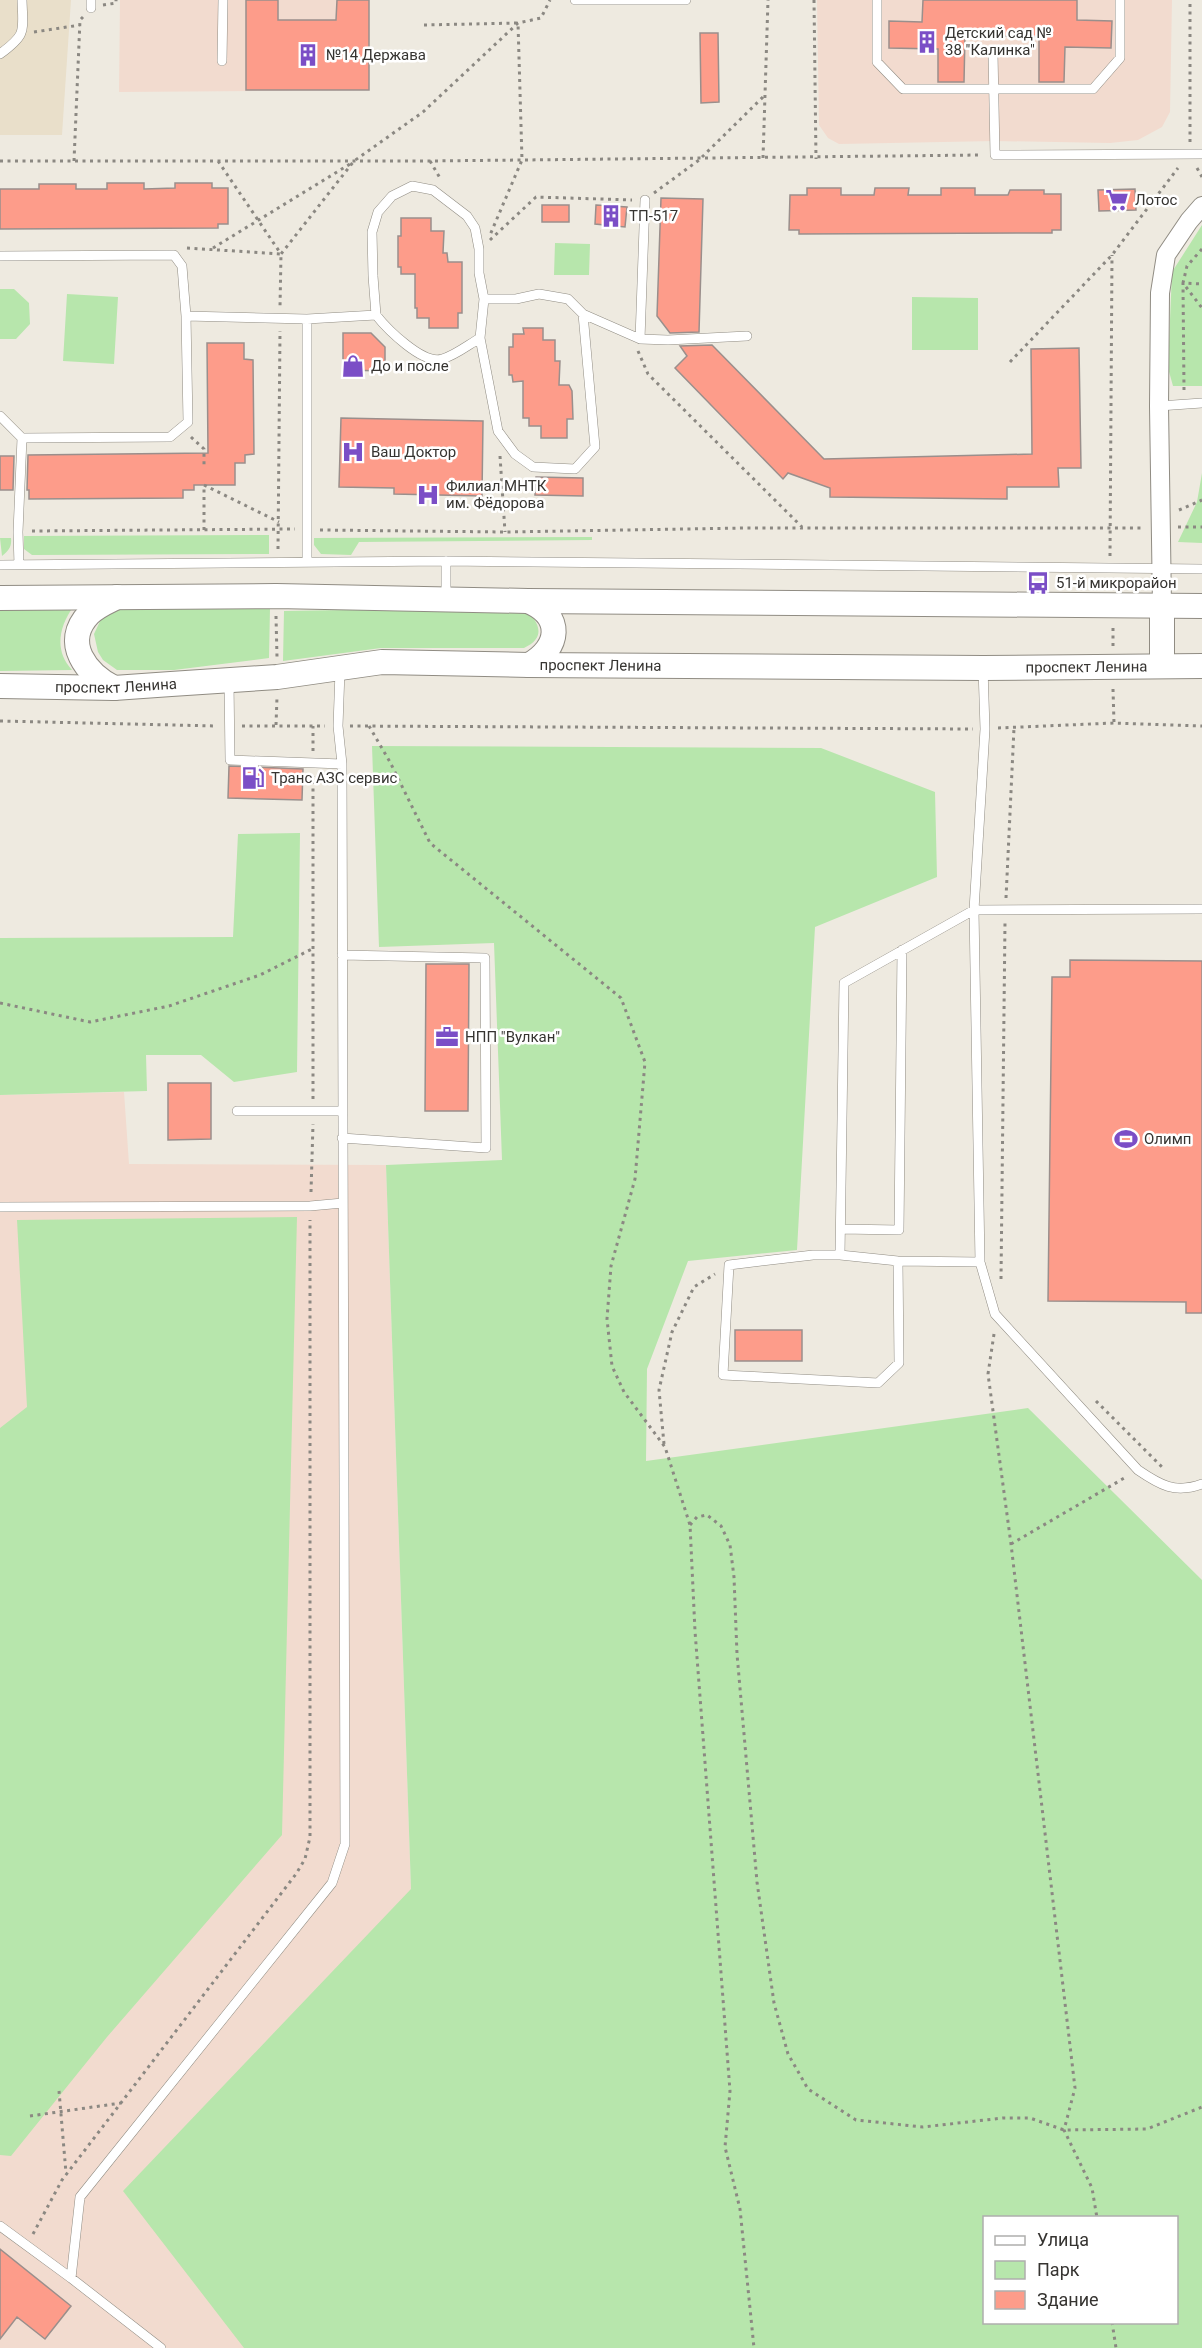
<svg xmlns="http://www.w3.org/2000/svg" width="1202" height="2348" font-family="Roboto,sans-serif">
  <rect width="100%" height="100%" fill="#eeeae0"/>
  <path fill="#e9dfca" d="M0,0H71L62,135H0Z"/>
  <path fill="#f2dbcf" d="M120,0H369V90L119,92Z
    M817,0H1172L1170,112L1162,127L1138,140L1110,143L995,141L839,144L828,138L819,125Z
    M124,1092L129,1164L386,1165L411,1889L696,2348H0V1095Z"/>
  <path fill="#b7e6ac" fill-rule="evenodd" d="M1202,225V386H1173L1168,368L1172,272Z
    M555,243L590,244L589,275H554Z
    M14,289L29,303L30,324L16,339H0V289Z
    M67,294L118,297L114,364L63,361Z
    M912,297L978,298V350H912Z
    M1202,473V543L1178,542L1197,502Z
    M269,535V554L32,555L24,549V536Z
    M592,537V540L359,542L351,555L321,554L314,545V538Z
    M0,538H11C12,546 9,551 2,556Z
    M119,606L270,608L269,658L174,670H117L103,660L98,652L94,634L102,617Z
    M73,607C59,627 54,651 72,670L0,671V609Z
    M524,607C538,621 548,637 524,648H381L283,661L284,611Z
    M372,746L821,748L935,792L937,877L815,927L797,1250L688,1261L647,1369L646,1461L1028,1408L1202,1580V2348H244L123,2191L411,1889L386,1165L502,1160L494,943L379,947ZM984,2218H1176V2322H984Z
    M300,833L297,1072L234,1082L201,1055H146L147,1091L0,1095V938L233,937L238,834Z
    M297,1217L282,1835L107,2037L11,2156L0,2155V1428L27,1407L17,1220Z"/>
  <path fill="#fd9c8a" stroke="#9a8f8c" stroke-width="1.5" d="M246,0H278V20H336L337,0H369V90H246Z
    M923,0H1077V20L1112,21L1111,48L1065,47L1064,82H1039V37L965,35L964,82H938V49L889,48V21L922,22Z
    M700,33H718L719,102L701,103Z
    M107,183H144V189L175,188V183H212V188H228V224H218V228L0,229V189H39V184H76V189H107Z
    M807,188H841V195H874L875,188H909L908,195H941V188H975V195H1008L1010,190H1044V194H1061V230H1052V233H1017L799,234V230H789L790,195H807Z
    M1135,189L1136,210L1099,211L1098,190Z
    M661,198L703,199L699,332L670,333L657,316Z
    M542,205H569V222H542Z
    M596,205L627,207L625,227L595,224Z
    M401,218H431V231H444L443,253H447L448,262H462V313H458V328H429V318H417V308H415V274H401V267H398V236H401Z
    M523,328H543V340H555V361H560L559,385H569L572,391L573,419H567V438H541V426H529V418H523V381L513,382L512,375H509V347H513V334H524Z
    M343,333H371L385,347V371L343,370Z
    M207,343H244V359L253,360L254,454L245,455V463H235V485H194V490H183V498L29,499V490H27L28,455L208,453Z
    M712,345L824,459L1032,454L1031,349L1079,348L1081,468H1058L1059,487H1007V499L830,497V488L788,473L783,479L675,368L687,356L680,346Z
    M341,418L483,421L482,496L394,494V488L339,487Z
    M0,456H14L13,490H0Z
    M536,477L583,478V496L535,495Z
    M229,766L303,769L302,800L228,798Z
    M1070,960L1202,961V1313H1186V1302L1048,1301L1052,977H1070Z
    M426,964H469L468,1111H425Z
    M168,1083H211V1139L168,1140Z
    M735,1330H802V1361H735Z
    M0,2249L71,2306L45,2339L17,2317L0,2339Z"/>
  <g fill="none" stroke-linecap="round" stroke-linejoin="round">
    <g stroke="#908c83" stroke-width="10">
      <path id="service" d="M91,0V8
        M575,0H686
        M877,0V62L903,89H1093L1120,58V0
        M993,53L995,155L1202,154
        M0,54C27,34 23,32 22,0
        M222,61L223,0
        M645,200L640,339L668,340L747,336
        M0,256L174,255L182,266L186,316L188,422L170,437L22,438L0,416
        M484,299H516L539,294L568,299L583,314
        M186,316L307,319V562
        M307,319L376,315L373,276L372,232L378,212L392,196L412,186L433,190L467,216L475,228L479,249V273L484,299L480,338C468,345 454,356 442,359C423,365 387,329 376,315
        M480,338L498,431L515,454L533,467L575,469L595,447L583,314L640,339
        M1159,406L1202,403
        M446,561V598
        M0,565L446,561L1202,569
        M19,565L18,532L22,438
        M983,668L985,729L974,910L980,1262L995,1314L1138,1470C1160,1485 1175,1494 1202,1484
        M229,681L230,760L342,764
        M342,955L485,958L486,1148L342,1138
        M237,1111H341
        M0,1207L310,1206L343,1203
        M841,1229L899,1230L902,950
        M840,1255H813L729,1265L723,1375L878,1383L899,1363L898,1261
        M980,1262L898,1261L840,1255L844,983L974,910L1202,909
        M0,2226L71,2278
        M161,2348L71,2278L80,2197L332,1883L345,1844L342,764L338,726L340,671"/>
    </g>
    <g stroke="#908c83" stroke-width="20">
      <path id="minor" d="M1162,606L1159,406L1160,293L1166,255L1189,221L1202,206"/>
    </g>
    <g stroke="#908c83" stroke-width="26">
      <g id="secondary">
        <path d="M0,598L276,596L528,601L1202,606"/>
        <path d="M528,601C564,616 560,648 529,665"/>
        <path d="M1162,606V666"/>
        <path id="s1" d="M0,686L114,688L171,684L277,677L382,662L529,665L983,668L1202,666"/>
        <path d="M114,688C87,674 61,643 89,614C97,606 107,602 117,597"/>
      </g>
    </g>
    <path stroke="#8b8882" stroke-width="3" stroke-dasharray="3 4.5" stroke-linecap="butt" d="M814,0L816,159
      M103,5L116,3V0
      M424,25L518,23L522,160L490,235
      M34,32L80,25
      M1190,142V0
      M763,158L768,0
      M0,161H430L981,155
      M74,161L80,20L83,17
      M218,161L281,254L354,161L423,112L518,23L541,18L550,0
      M430,161L440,178
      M1197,168L1202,177
      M654,193L699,160L765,95
      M490,240L536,197L632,200
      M187,248L281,254L280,307
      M213,248L350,164
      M1202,249L1187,266L1183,283L1202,308
      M638,351L648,374L802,527
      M1010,362L1112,255L1178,168
      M1184,390L1183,283L1202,284
      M191,437L204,449V466
      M500,456L505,532
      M1179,510L1202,500
      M1178,527H1202
      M204,530V485L279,522
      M320,530L505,532L745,528H1144
      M32,531L295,529
      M278,549L280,331
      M1110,556L1112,255
      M276,616L277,657
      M1113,646V626
      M1113,689L1114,723
      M0,721L217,726
      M276,725L277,697
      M242,726H325
      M350,726L973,729
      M369,726L390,762L430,843L621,998L645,1062L635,1179L611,1266L607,1319L612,1366L624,1392L665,1447L690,1525L695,1631L730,2091L725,2147L740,2209L754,2348
      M998,728L1114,723L1202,726
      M313,751V726
      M1006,898L1014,728
      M0,1003L90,1022L169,1006L260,975L314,948
      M313,1099V776
      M311,1192L313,1124
      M1001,1279L1005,922
      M994,1334L988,1374L1011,1544L1075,2088L1064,2130L1092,2188L1097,2218
      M1096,1401L1163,1468
      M664,1444L659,1390L672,1332L694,1287L715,1274
      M690,1525L697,1517L707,1515L721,1526L730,1545L734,1577L737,1654L757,1882L774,2003L788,2054L808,2089L856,2120L923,2127L1003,2118H1030L1064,2130L1147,2129L1202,2107
      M1011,1544L1126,1477
      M59,2091L66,2173
      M30,2116L121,2103
      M33,2234L62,2180L296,1874L305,1859L310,1837V1220
      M1112,2322L1116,2348"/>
    <use href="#service" stroke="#fff" stroke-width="9"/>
    <use href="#minor" stroke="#fff" stroke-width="18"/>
    <use href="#secondary" stroke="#fff" stroke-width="24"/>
  </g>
  <defs>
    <g id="building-bare" transform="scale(1.8)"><path d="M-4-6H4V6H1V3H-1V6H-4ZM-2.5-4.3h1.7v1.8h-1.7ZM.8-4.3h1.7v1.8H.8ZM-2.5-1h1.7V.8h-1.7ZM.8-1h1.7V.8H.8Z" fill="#7b4ec6" stroke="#fff" stroke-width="2.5" paint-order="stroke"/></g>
    <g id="supermarket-bare" transform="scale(1.8)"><path d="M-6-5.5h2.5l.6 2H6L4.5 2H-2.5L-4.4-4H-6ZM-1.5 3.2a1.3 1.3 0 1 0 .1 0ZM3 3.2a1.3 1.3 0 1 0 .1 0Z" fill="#7b4ec6" stroke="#fff" stroke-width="2.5" paint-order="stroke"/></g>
    <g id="shop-bare" transform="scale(1.8)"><path d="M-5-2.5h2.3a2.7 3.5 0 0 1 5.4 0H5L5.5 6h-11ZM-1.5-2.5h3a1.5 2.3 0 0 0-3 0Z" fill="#7b4ec6" stroke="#fff" stroke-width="2.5" paint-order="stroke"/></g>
    <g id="hospital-bare" transform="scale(1.8)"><path d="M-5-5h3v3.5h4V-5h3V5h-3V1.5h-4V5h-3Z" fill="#7b4ec6" stroke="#fff" stroke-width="2.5" paint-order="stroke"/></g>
    <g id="bus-bare" transform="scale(1.8)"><path d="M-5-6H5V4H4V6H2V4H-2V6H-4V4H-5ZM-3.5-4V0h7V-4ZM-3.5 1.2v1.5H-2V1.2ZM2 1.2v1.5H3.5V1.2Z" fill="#7b4ec6" stroke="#fff" stroke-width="2.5" paint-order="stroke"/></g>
    <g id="fuel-bare" transform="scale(1.8)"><path d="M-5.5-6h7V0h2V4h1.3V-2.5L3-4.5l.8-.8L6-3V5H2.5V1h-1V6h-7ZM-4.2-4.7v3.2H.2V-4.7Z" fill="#7b4ec6" stroke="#fff" stroke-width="2.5" paint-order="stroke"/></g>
    <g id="office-bare" transform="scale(1.8)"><path d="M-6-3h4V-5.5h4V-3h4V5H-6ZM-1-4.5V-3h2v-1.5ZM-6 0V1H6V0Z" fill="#7b4ec6" stroke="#fff" stroke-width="2.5" paint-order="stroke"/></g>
    <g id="stadium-bare" transform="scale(1.8)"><path d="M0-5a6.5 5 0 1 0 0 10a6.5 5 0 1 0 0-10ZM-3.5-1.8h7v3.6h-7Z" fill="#7b4ec6" stroke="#fff" stroke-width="2.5" paint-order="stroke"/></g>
  </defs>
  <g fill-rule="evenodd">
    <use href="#building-bare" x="927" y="42"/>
    <use href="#building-bare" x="308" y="55"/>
    <use href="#supermarket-bare" x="1117" y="200"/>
    <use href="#building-bare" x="611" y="216"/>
    <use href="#shop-bare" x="353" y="366"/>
    <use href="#hospital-bare" x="353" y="452"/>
    <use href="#hospital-bare" x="428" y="495"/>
    <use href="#bus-bare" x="1038" y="583"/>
    <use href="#fuel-bare" x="253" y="778"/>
    <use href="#office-bare" x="447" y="1037"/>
    <use href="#stadium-bare" x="1126" y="1139"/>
  </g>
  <g text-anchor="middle" stroke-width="5" stroke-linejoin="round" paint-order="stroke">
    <g font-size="15" fill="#363431" stroke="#fff" text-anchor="start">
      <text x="945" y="38">Детский сад №<tspan x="945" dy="17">38 "Калинка"</tspan></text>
      <text x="326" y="60">№14 Держава</text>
      <text x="1135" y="205">Лотос</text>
      <text x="629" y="221">ТП-517</text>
      <text x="371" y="371">До и после</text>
      <text x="371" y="457">Ваш Доктор</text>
      <text x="446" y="491">Филиал МНТК<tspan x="446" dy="17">им. Фёдорова</tspan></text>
      <text x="1056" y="588">51-й микрорайон</text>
      <text x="271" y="783">Транс АЗС сервис</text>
      <text x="465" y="1042">НПП "Вулкан"</text>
      <text x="1144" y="1144">Олимп</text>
    </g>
    <g font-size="15" fill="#363431" stroke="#fff">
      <text dy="5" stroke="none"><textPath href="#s1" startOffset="602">проспект Ленина</textPath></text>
      <text dy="5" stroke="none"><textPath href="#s1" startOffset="1088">проспект Ленина</textPath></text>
      <text dy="5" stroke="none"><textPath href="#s1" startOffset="116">проспект Ленина</textPath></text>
    </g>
  </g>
  <rect x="983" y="2216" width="195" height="108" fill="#ffffff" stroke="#afaead" stroke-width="1.5"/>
  <rect x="995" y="2236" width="30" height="9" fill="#ffffff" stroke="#afaead" stroke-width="1.5"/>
  <text x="1037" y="2246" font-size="18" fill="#363431">Улица</text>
  <rect x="995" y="2261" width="30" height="18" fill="#b7e6ac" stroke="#afaead" stroke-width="1.5"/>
  <text x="1037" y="2276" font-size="18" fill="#363431">Парк</text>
  <rect x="995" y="2291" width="30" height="18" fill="#fd9c8a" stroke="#afaead" stroke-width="1.5"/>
  <text x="1037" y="2306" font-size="18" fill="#363431">Здание</text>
</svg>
